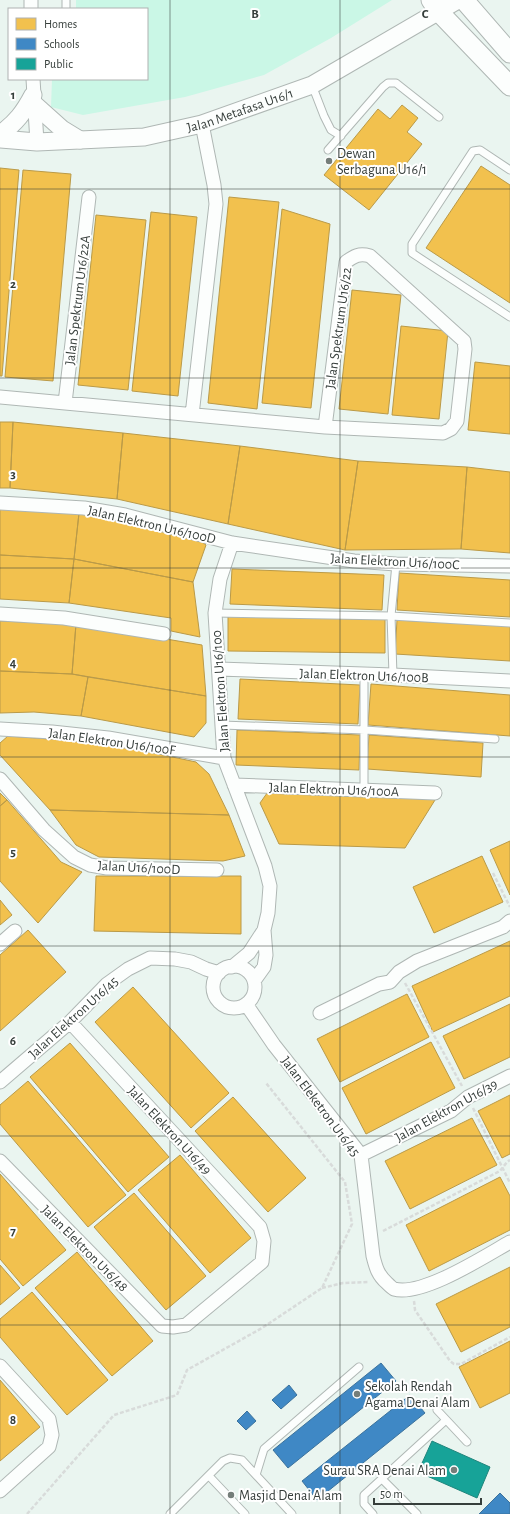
<svg xmlns="http://www.w3.org/2000/svg" width="510" height="1514" font-family="'Alegreya Sans',sans-serif">
  <rect width="100%" height="100%" fill="#eaf5f0"/>
  <path fill="#caf7e6" d="M76,0H392L331,38L264,75L185,97L83,115L51,107L52,79H147V9H76Z"/>
  <path fill="#f2c14e" stroke="#ba9a48" d="M402,105L418,118L407,132L422,144L369,210L324,175L378,109L390,119Z
    M481,166L510,185V303L426,248Z
    M0,168L19,170L2,376H0Z
    M23,170L71,174L53,381L5,377Z
    M229,197L279,202L257,409L208,403Z
    M282,209L330,224L311,408L262,403Z
    M151,212L197,217L178,396L132,391Z
    M96,215L146,220L128,390L78,385Z
    M352,290L401,295L388,414L339,409Z
    M401,326L448,331L439,419L392,415Z
    M475,362L510,366V434L468,430Z
    M0,422H13L10,488H0Z
    M13,422L123,433L117,499L10,488Z
    M123,433L240,446L228,524L117,499Z
    M240,446L358,461L345,550L228,524Z
    M358,461L467,467L461,549L345,550Z
    M467,467L510,472V553L461,549Z
    M0,509L79,513L74,559L0,555Z
    M79,513L198,539L206,545L193,582L74,559Z
    M0,555L74,559L69,603L0,599Z
    M74,559L193,582L200,637L171,631V618L69,603Z
    M232,569L384,575L382,610L230,604Z
    M399,573L510,580V617L397,610Z
    M228,616L385,619V653L228,651Z
    M397,620L510,626V661L395,654Z
    M0,621L76,624L72,674L0,671Z
    M76,624L202,645L206,696L72,674Z
    M0,671L72,674L88,677L81,716L34,712L0,713Z
    M88,677L206,696V723L194,737L81,716Z
    M240,679L360,685L358,724L238,719Z
    M371,684L510,695V736L368,725Z
    M237,730L360,735L359,770L236,765Z
    M369,735L483,743L481,777L367,769Z
    M8,736L90,742L135,749L196,762L209,774L229,815L50,810L0,755V743Z
    M270,789L415,796L435,800L405,848L279,844L260,803Z
    M0,793L7,800L0,806Z
    M7,800L61,862L82,872L38,923L0,881V806Z
    M50,810L229,815L245,856L223,861L99,857L76,845Z
    M510,841V895L490,850Z
    M482,856L503,902L434,933L413,887Z
    M96,876H241V934L94,931Z
    M0,900L12,915L0,925Z
    M28,930L66,972L0,1031V955Z
    M510,941V996L433,1032L412,986Z
    M133,987L229,1093L191,1128L95,1022Z
    M407,994L429,1037L340,1082L317,1039Z
    M510,1004V1057L464,1079L443,1036Z
    M431,1042L455,1088L366,1134L342,1088Z
    M70,1043L169,1157L128,1192L30,1077Z
    M28,1081L126,1195L88,1227L0,1124V1105Z
    M510,1095V1154L502,1158L478,1111Z
    M233,1097L306,1178L268,1212L195,1131Z
    M472,1118L497,1165L410,1209L385,1161Z
    M180,1155L251,1238L210,1273L138,1190Z
    M0,1174L66,1250L23,1286L0,1259Z
    M500,1177L510,1196V1230L429,1271L406,1225Z
    M134,1193L206,1276L166,1310L94,1227Z
    M77,1252L153,1341L112,1376L35,1288Z
    M0,1265L20,1288L0,1305Z
    M510,1267V1327L461,1352L436,1304Z
    M32,1292L108,1380L67,1415L0,1337V1319Z
    M510,1341V1393L480,1408L459,1367Z
    M0,1380L40,1427L0,1461Z"/>
  <path fill="#3f88c5" stroke="#3c729c" d="M381,1363L396,1381L288,1468L273,1450Z
    M289,1385L297,1395L281,1409L272,1400Z
    M410,1395L425,1413L317,1500L302,1481Z
    M247,1411L256,1421L246,1430L237,1421Z
    M500,1493L510,1503V1514H479Z"/>
  <path fill="#17a398" stroke="#20857c" d="M432,1441L490,1467L477,1498L418,1472Z"/>
  <g fill="none" stroke-linecap="round" stroke-linejoin="round">
    <g stroke="#afb7b4" stroke-width="9">
      <path id="service" d="M66,0V9
        M312,85L324,116L331,130L341,136
        M328,150L383,87L388,83H396L439,117
        M510,170L480,150L473,151L412,244V253L510,317
        M215,613L391,616L510,623
        M393,675L391,616L396,564
        M222,725L365,730L495,739
        M364,789V674
        M437,1410L467,1442
        M256,1475L264,1449L359,1367
        M209,1476L245,1514
        M382,1479L417,1514
        M170,1514L223,1461L230,1458L242,1460L292,1514
        M373,1514L364,1504V1495L446,1420"/>
    </g>
    <g stroke="#afb7b4" stroke-width="15">
      <path id="minor" d="M31,0V9
        M33,79L37,142
        M0,397L325,427L443,433L451,429L457,421L465,349L464,341L370,256C359,253 354,256 346,262L325,427
        M65,403L89,197
        M192,415L216,204L214,185L202,124
        M0,503L84,508L125,515L232,543L354,561L396,564L510,566
        M0,614L64,618L164,634
        M219,669L393,675L510,681
        M0,729L52,732L108,738L224,758
        M0,779L44,830L74,857L90,865L107,868L217,870
        M234,785L435,793
        M0,944L15,931
        M213 987a21 21 0 1 1 42 0a21 21 0 1 1-42 0Z
        M232,967L249,953L264,930L268,913L270,886L265,866L224,758L215,613L220,579L232,543
        M254,981L264,967L266,955L264,930
        M246,1004L274,1045L361,1155L373,1256C376,1268 378,1275 387,1283C389,1285 392,1288 394,1289C422,1297 485,1256 510,1242
        M320,1013L379,984L390,982L399,972L417,961L503,927L510,921
        M0,1082L70,1022L107,984L128,969L150,958L175,959L191,962L206,969L219,973
        M361,1155L451,1111L468,1097L510,1076
        M0,1161L162,1326L173,1327L186,1325L262,1262L264,1241L260,1227L70,1022
        M0,1366L49,1419L52,1435L49,1447L0,1491"/>
    </g>
    <g stroke="#afb7b4" stroke-width="19">
      <g id="tertiary">
        <path d="M33,103L62,129L80,140"/>
        <path d="M0,134C16,123 24,112 33,95"/>
        <path id="s1" d="M0,139L37,142L144,137L202,124L312,85L458,0"/>
      </g>
    </g>
    <g stroke="#afb7b4" stroke-width="21">
      <path id="secondary" d="M431,0L439,12L510,86
        M464,0L510,53"/>
    </g>
    <path stroke="#d8dbda" stroke-width="2.5" stroke-dasharray="4 2" stroke-linecap="butt" d="M493,873L510,907
      M405,983L462,1086
      M473,1108L510,1183
      M383,1231L500,1171L507,1162L510,1160
      M322,1288L343,1283L368,1282
      M414,1301L415,1310L450,1361L454,1364H461L510,1337
      M27,1514L114,1415L177,1395L187,1370L262,1328L322,1288L352,1224L345,1182L266,1083"/>
    <use href="#service" stroke="#fcfefd" stroke-width="7"/>
    <use href="#minor" stroke="#fcfefd" stroke-width="13"/>
    <use href="#tertiary" stroke="#fcfefd" stroke-width="17"/>
    <use href="#secondary" stroke="#fcfefd" stroke-width="19"/>
  </g>
  <path fill="none" stroke="#363e3b" stroke-width="1" stroke-opacity="0.55" d="M170,0V1514M340,0V1514M0,189H510M0,378H510M0,568H510M0,757H510M0,946H510M0,1136H510M0,1325H510"/>
  <g fill="#757e7a" stroke="#fff" stroke-width="1.5">
    <circle cx="329" cy="161" r="4"/>
    <circle cx="357" cy="1394" r="4"/>
    <circle cx="454" cy="1470" r="4"/>
    <circle cx="231" cy="1495" r="4"/>
  </g>
  <g text-anchor="middle" stroke-width="4" stroke-linejoin="round" paint-order="stroke">
    <g font-size="14" fill="#363e3b" stroke="#fff">
      <text dy="5" stroke="none"><textPath href="#s1" startOffset="244">Jalan Metafasa U16/1</textPath></text>
      <text transform="translate(77 300) rotate(-83)" y="5">Jalan Spektrum U16/22A</text>
      <text transform="translate(338 328) rotate(-82)" y="5">Jalan Spektrum U16/22</text>
      <text transform="translate(152 524) rotate(13)" y="5">Jalan Elektron U16/100D</text>
      <text transform="translate(395 561) rotate(3)" y="5">Jalan Elektron U16/100C</text>
      <text transform="translate(364 675) rotate(2)" y="5">Jalan Elektron U16/100B</text>
      <text transform="translate(220 691) rotate(-94)" y="5">Jalan Elektron U16/100</text>
      <text transform="translate(112 741) rotate(8)" y="5">Jalan Elektron U16/100F</text>
      <text transform="translate(334 789) rotate(2)" y="5">Jalan Elektron U16/100A</text>
      <text transform="translate(139 867) rotate(3)" y="5">Jalan U16/100D</text>
      <text transform="translate(73 1017) rotate(-42)" y="5">Jalan Elektron U16/45</text>
      <text transform="translate(321 1106) rotate(53)" y="5">Jalan Eleketron U16/45</text>
      <text transform="translate(446 1110) rotate(-29)" y="5">Jalan Elektron U16/39</text>
      <text transform="translate(170 1130) rotate(47)" y="5">Jalan Elektron U16/49</text>
      <text transform="translate(85 1248) rotate(45)" y="5">Jalan Elektron U16/48</text>
    </g>
    <g font-size="14" fill="#363e3b" stroke="#fff" text-anchor="start">
      <text x="337" y="158">Dewan<tspan x="337" dy="16">Serbaguna U16/1</tspan></text>
      <text x="365" y="1391">Sekolah Rendah<tspan x="365" dy="16">Agama Denai Alam</tspan></text>
      <text x="446" y="1475" text-anchor="end">Surau SRA Denai Alam</text>
      <text x="239" y="1500">Masjid Denai Alam</text>
    </g>
  </g>
  <g font-size="13" text-anchor="middle" font-weight="bold" fill="#363e3b" stroke="#fff" stroke-width="4" stroke-linejoin="round" paint-order="stroke">
    <text x="255" y="18">B</text>
    <text x="425" y="18">C</text>
    <text x="13" y="99">1</text>
    <text x="13" y="288">2</text>
    <text x="13" y="478">3</text>
    <text x="13" y="667">4</text>
    <text x="13" y="856">5</text>
    <text x="13" y="1045">6</text>
    <text x="13" y="1235">7</text>
    <text x="13" y="1424">8</text>
  </g>
  <rect x="8" y="8" width="140" height="72" fill="#ffffff" stroke="#afb2b1"/>
  <rect x="16" y="18" width="20" height="12" fill="#f2c14e" stroke="#afb2b1"/>
  <text x="44" y="28" font-size="12" fill="#363e3b">Homes</text>
  <rect x="16" y="38" width="20" height="12" fill="#3f88c5" stroke="#afb2b1"/>
  <text x="44" y="48" font-size="12" fill="#363e3b">Schools</text>
  <rect x="16" y="58" width="20" height="12" fill="#17a398" stroke="#afb2b1"/>
  <text x="44" y="68" font-size="12" fill="#363e3b">Public</text>
  <path d="M374 1498v6h107v-6" fill="none" stroke="#363e3b" stroke-width="2"/>
  <text x="380" y="1498" font-size="12" fill="#363e3b" stroke="#ffffff" stroke-width="3" paint-order="stroke">50 m</text>
</svg>
